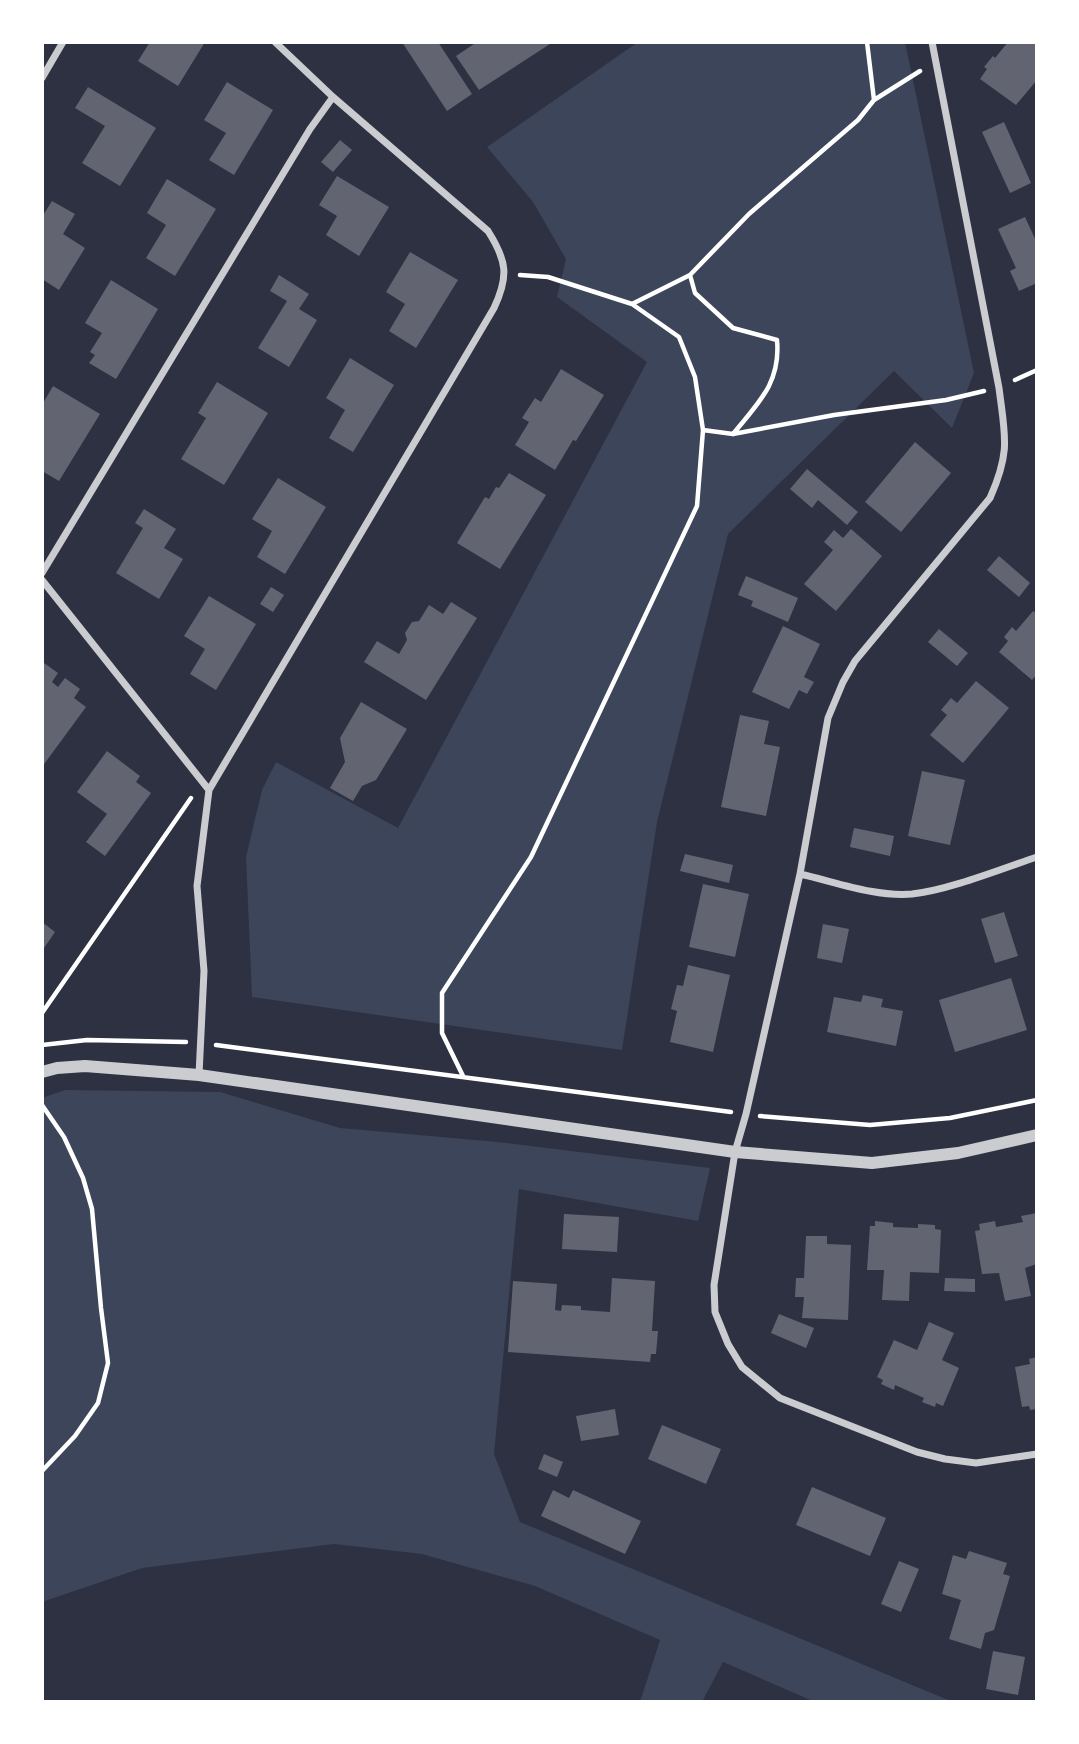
<svg xmlns="http://www.w3.org/2000/svg" width="1079" height="1744" font-family="'IBM Plex Serif',serif">
  <rect width="100%" height="100%" fill="#2d3142"/>
  <path fill="#3c4559" d="M638,42H905L974,373L952,428L894,371L728,534L657,822L622,1050L252,997L246,857L262,790L276,762L398,828L647,362L557,297L566,259L533,202L487,147Z
    M65,1090L220,1092L340,1128L498,1142L710,1168L698,1221L519,1189L494,1454L520,1522L953,1702H815L723,1662L702,1702H640L660,1640L535,1586L422,1554L334,1544L142,1568L42,1602V1098Z"/>
  <path fill="#626471" d="M150,42H205L178,86L138,61Z
    M402,42H438L472,94L447,111Z
    M477,42H553L479,90L456,56Z
    M1008,42H1037V80L1016,105L980,79L987,69L984,67L993,56L995,58Z
    M227,82L273,110L234,175L209,160L226,133L204,120Z
    M88,87L156,128L120,186L82,163L105,126L75,108Z
    M1004,122L1031,183L1010,193L982,132Z
    M340,140L352,150L333,172L321,162Z
    M337,176L389,207L359,256L326,235L337,216L319,205Z
    M167,179L216,209L175,276L146,258L166,225L147,213Z
    M52,201L75,214L63,234L85,248L59,290L42,279V217Z
    M1025,217L1037,243V283L1019,291L1010,271L1016,268L998,229Z
    M410,252L458,280L416,348L389,331L405,304L386,292Z
    M279,275L309,294L299,309L317,320L289,367L258,348L287,301L270,291Z
    M111,280L158,309L116,379L89,363L95,355L90,352L102,333L85,323Z
    M350,358L394,385L353,452L329,438L345,410L326,398Z
    M561,369L604,395L576,441L573,440L555,470L515,445L529,422L522,418L535,398L541,402Z
    M217,382L268,413L224,485L181,459L206,418L198,413Z
    M53,386L100,414L59,481L42,471V405Z
    M915,442L951,473L901,532L865,502Z
    M807,469L858,512L847,525L818,500L812,508L790,489Z
    M509,473L546,495L500,569L457,543L485,497L489,499L496,487L499,488Z
    M278,478L326,507L285,574L257,557L272,531L252,519Z
    M144,509L176,529L164,548L183,559L159,599L116,573L143,528L135,523Z
    M851,529L882,556L836,611L804,584L833,550L824,542L834,530L843,538Z
    M999,556L1030,583L1019,597L987,570Z
    M746,576L798,598L788,622L751,606L753,601L738,595Z
    M271,587L284,595L273,612L260,604Z
    M209,596L256,624L216,690L190,674L205,649L184,636Z
    M451,602L477,618L426,700L364,662L377,641L399,654L407,640L405,633L412,622L419,621L429,605L443,614Z
    M1033,611L1037,614V674L1032,680L999,652L1008,641L1004,637L1012,627L1016,631Z
    M783,626L820,644L804,677L814,682L807,694L799,690L789,709L752,692Z
    M939,629L968,653L957,666L928,642Z
    M44,663L58,673L52,682L58,687L65,678L80,689L74,698L86,707L42,767V665Z
    M976,681L1009,708L963,763L930,735L947,715L941,710L951,698L957,703Z
    M361,702L407,729L376,780L362,786L353,801L330,788L345,762L340,738Z
    M740,715L769,721L764,744L780,747L766,816L721,807Z
    M107,751L140,776L136,782L151,793L105,856L86,842L107,814L77,792Z
    M922,771L965,780L950,845L908,836Z
    M854,828L894,836L890,856L850,847Z
    M685,854L733,865L729,883L680,871Z
    M703,884L749,894L735,957L689,947Z
    M1004,912L1018,956L995,963L981,919Z
    M42,922L55,932L42,951Z
    M823,924L849,929L842,963L817,958Z
    M688,965L730,975L713,1052L670,1042L677,1011L671,1009L677,985L683,986Z
    M1011,978L1027,1030L955,1052L939,1000Z
    M863,995L883,999L881,1007L903,1011L896,1046L827,1032L834,997L861,1002Z
    M1037,1213V1264L1025,1268L1031,1296L1005,1301L999,1273L982,1274L975,1231L980,1230L979,1224L995,1221L996,1227L1023,1222L1021,1216Z
    M564,1214L619,1217L617,1252L562,1249Z
    M875,1221L893,1223V1227L918,1228V1224L935,1225V1229L941,1230L939,1273L910,1272L909,1301L882,1300L884,1270H867L870,1226H875Z
    M806,1236H827V1244L851,1245L848,1320L802,1318L804,1297H795L796,1278H804Z
    M612,1278L655,1281L652,1331H658L656,1354H651L650,1362L508,1352L513,1281L557,1284L555,1310L561,1311L562,1305L581,1306V1310L610,1312Z
    M945,1278L975,1279V1292L944,1291Z
    M779,1314L814,1328L806,1348L771,1333Z
    M929,1322L954,1333L942,1360L959,1368L943,1406L936,1403L935,1407L922,1402L924,1398L895,1385L894,1390L881,1384L883,1380L877,1377L894,1340L917,1350Z
    M1037,1357V1409L1030,1410L1029,1406L1022,1407L1015,1367L1030,1364L1029,1359Z
    M615,1409L619,1435L581,1441L576,1416Z
    M662,1425L721,1449L706,1484L648,1459Z
    M544,1454L563,1462L557,1477L538,1469Z
    M812,1487L886,1518L870,1556L796,1525Z
    M553,1490L569,1498L573,1490L641,1521L625,1554L541,1516Z
    M969,1551L1007,1563L1003,1574L1010,1576L994,1630L985,1633L981,1649L949,1639L961,1600L942,1594L953,1555L966,1559Z
    M899,1561L919,1569L901,1612L881,1604Z
    M993,1651L1025,1657L1018,1695L986,1689Z"/>
  <g fill="none" stroke-linecap="round" stroke-linejoin="round">
    <path stroke="#fff" stroke-width="4.5" d="M874,100L920,71
      M520,275L548,277L632,304L690,275
      M1015,380L1037,370
      M703,430L733,434L834,415L946,400L984,391
      M733,434C758,403 781,383 777,340L733,328L695,293L690,275L749,214L858,120L874,100L867,42
      M42,1013L191,798
      M42,1045L87,1040L186,1042
      M216,1045L731,1112
      M463,1076L442,1033V993L531,857L697,506L703,430L695,377L679,337L632,304
      M42,1105L64,1137L83,1178L92,1209L101,1308L108,1363L98,1403L75,1436L42,1471
      M760,1116L870,1125L950,1118L1037,1100"/>
    <path stroke="#caccd0" stroke-width="7" d="M932,42L999,388C1005,436 1011,451 990,498L855,661L843,682L828,718L800,874L746,1114L735,1152L714,1285L715,1312L728,1344L742,1367L780,1398L917,1452L945,1459L976,1463L1037,1454
      M42,78L63,42
      M42,573L310,129L333,97
      M42,580L209,790
      M800,874C836,882 875,897 912,894C949,890 1001,869 1037,857
      M199,1075L204,971L197,886L209,790L494,308C509,276 507,261 488,231L333,97L275,42"/>
    <path stroke="#caccd0" stroke-width="12" d="M42,1072L57,1068L85,1066L199,1075L735,1152L872,1163L958,1153L1037,1135"/>
  </g>
  <rect width="1079" height="1744" fill="none" stroke="#ffffff" stroke-width="88"/>
</svg>
